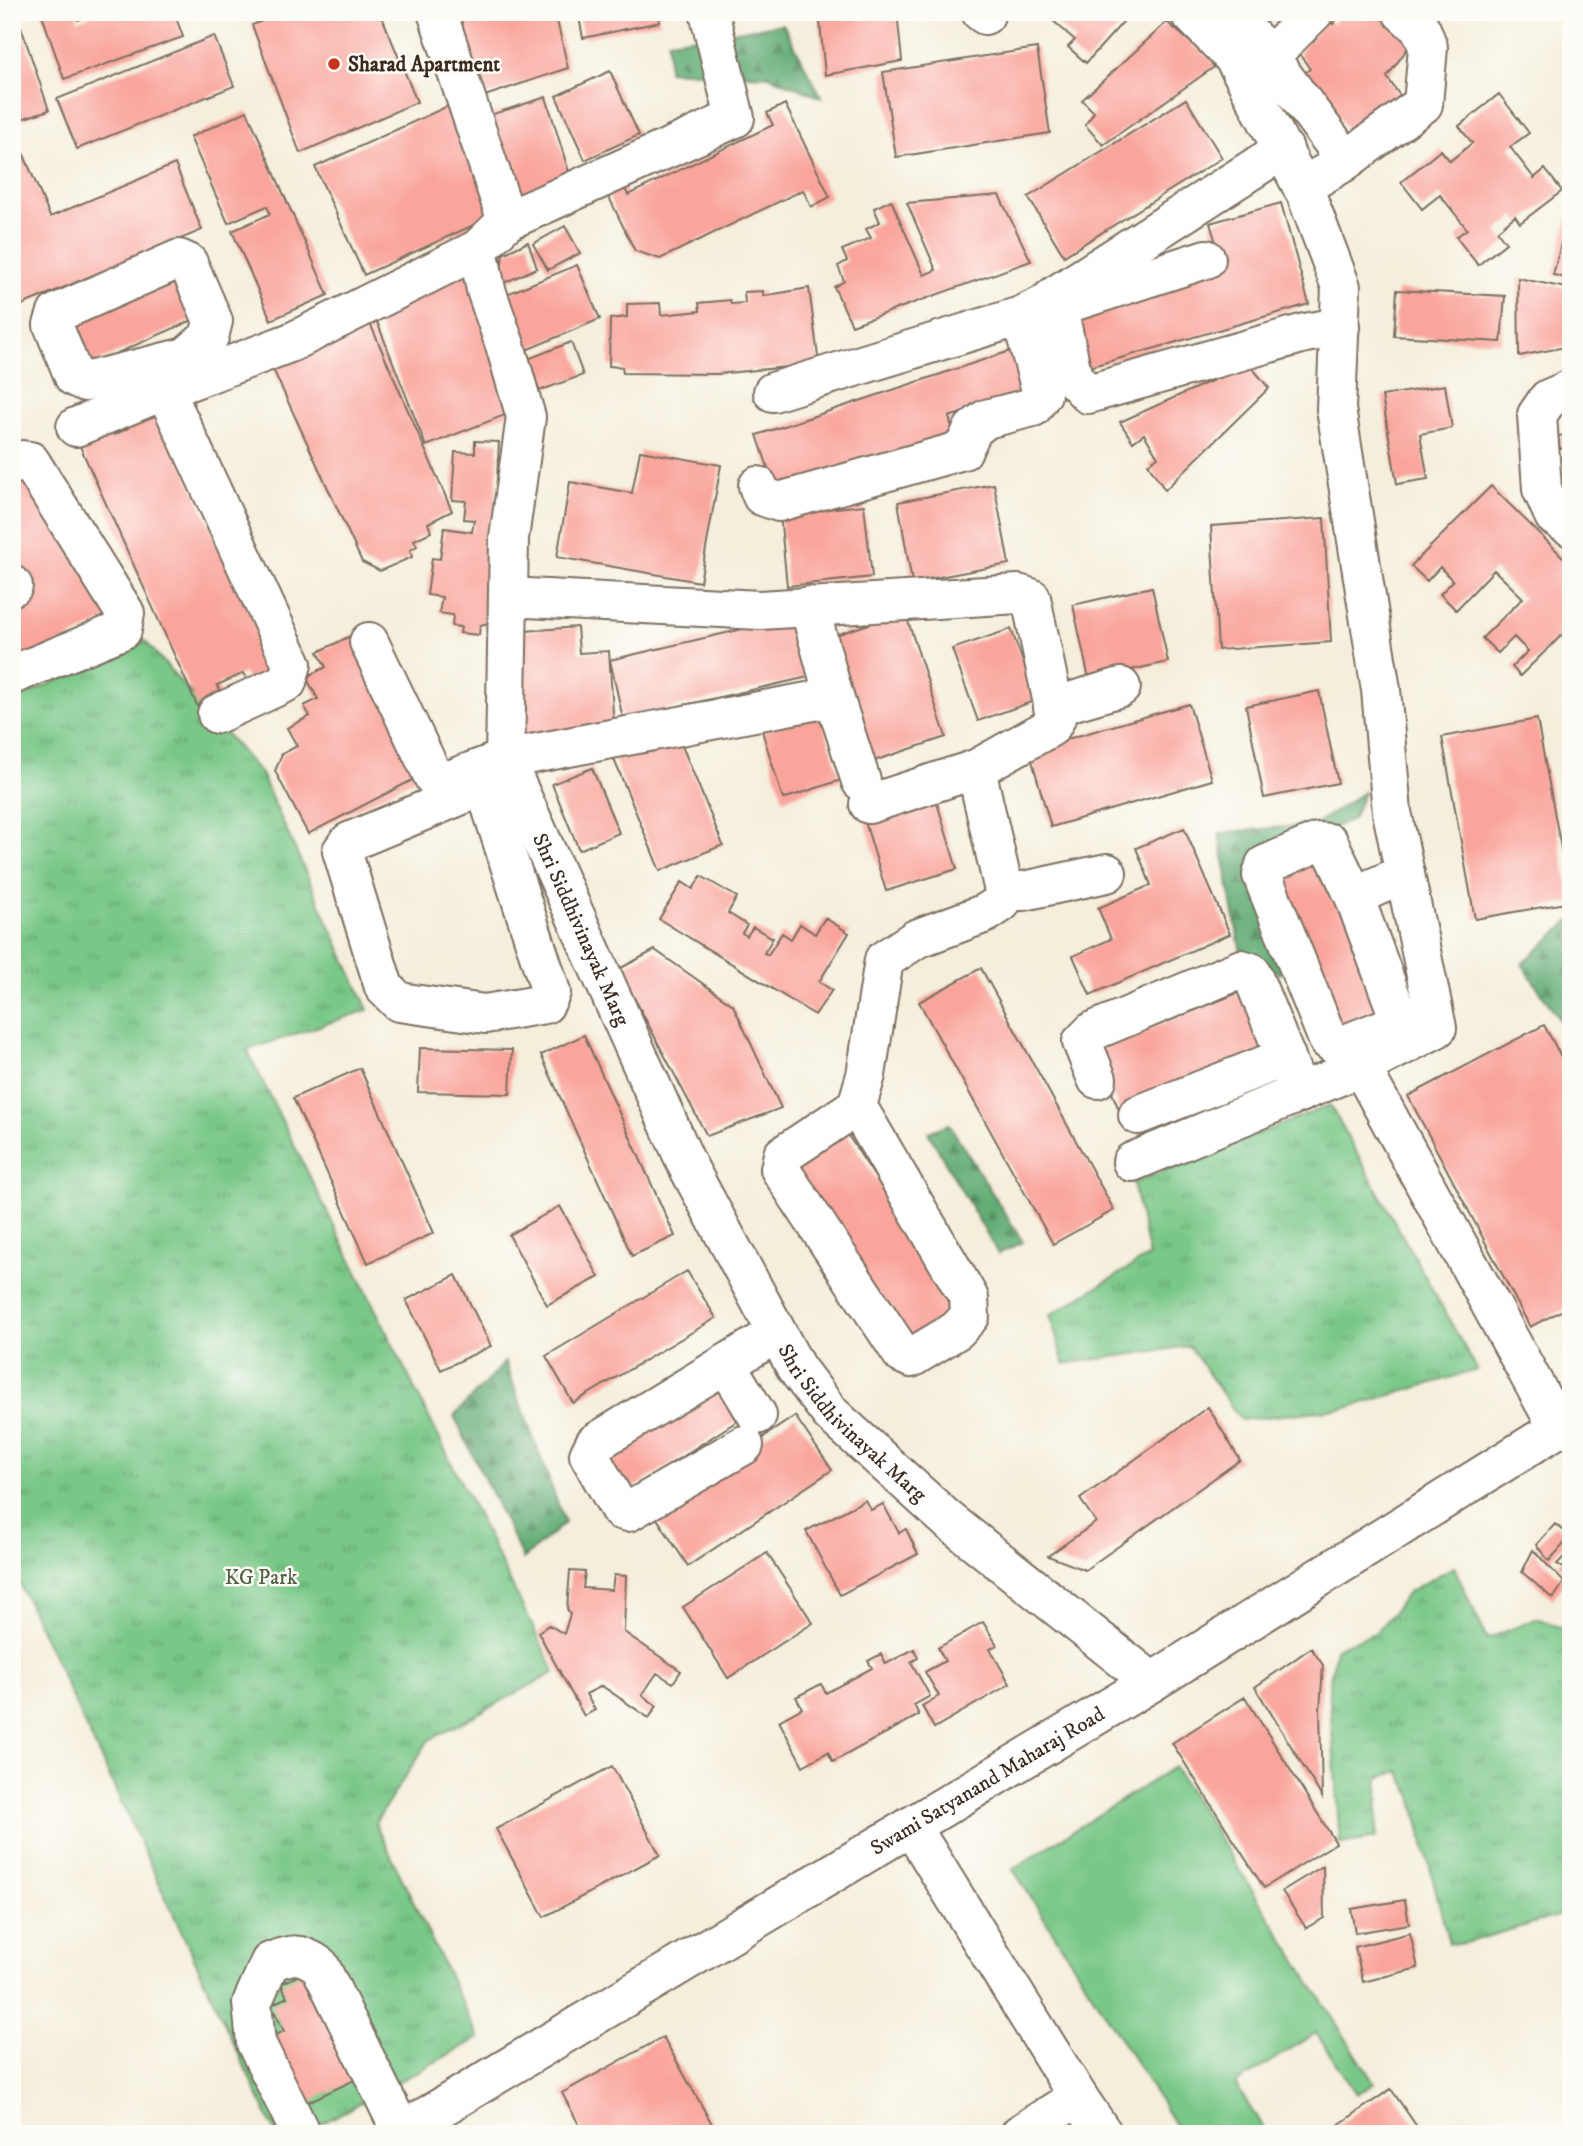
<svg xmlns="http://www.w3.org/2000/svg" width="1583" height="2146" font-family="'IM FELL DW Pica',serif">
  <defs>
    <pattern id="forest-firs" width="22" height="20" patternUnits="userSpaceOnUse" patternTransform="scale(1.75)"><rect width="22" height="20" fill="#62ac74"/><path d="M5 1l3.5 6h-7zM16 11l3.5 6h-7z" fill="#528c5f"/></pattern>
    <pattern id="park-tufts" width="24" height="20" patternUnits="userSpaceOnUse" patternTransform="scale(1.75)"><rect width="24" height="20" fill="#79c888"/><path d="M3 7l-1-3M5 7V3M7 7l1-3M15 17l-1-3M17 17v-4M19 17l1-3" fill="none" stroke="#64a36f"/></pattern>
  </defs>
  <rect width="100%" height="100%" fill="#fdfcf7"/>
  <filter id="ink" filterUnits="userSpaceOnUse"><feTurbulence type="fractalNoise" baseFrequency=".0143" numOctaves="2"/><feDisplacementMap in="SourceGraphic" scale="14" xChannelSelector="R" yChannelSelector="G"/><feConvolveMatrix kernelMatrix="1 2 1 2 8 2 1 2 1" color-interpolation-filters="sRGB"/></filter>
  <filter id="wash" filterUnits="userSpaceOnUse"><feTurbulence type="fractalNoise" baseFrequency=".00686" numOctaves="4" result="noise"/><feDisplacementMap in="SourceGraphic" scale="28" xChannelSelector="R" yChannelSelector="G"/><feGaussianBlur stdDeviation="1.57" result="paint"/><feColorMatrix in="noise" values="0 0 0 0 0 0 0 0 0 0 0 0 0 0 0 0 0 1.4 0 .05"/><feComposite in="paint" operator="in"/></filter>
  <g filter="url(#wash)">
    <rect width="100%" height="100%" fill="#f4eedb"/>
    <path fill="#79c888" stroke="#5a7953" stroke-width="2" d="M1174,1767L1374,2083L1356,2094L1316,2033L1235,2084L1267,2134H1181L1013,1869Z"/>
    <path fill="url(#forest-firs)" stroke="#4e6b49" stroke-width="2" d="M783,24L822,98L769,76L668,71V41Z
      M1364,792L1353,819L1301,841L1281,974L1241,953L1219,833L1316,824Z
      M1571,920V1037L1522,964Z
      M949,1124L1023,1242L998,1254L928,1132Z
      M505,1362L565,1523L523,1559L454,1416Z"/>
    <path fill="url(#park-tufts)" stroke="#5a7953" stroke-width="2" d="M145,641L261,774L368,1010L247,1050L555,1672L429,1740L375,1823L479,2038L303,2134H276L12,1568V701Z
      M1330,1105L1477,1370L1346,1408L1241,1420L1189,1346L1064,1364L1050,1315L1149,1256L1133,1183Z
      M1454,1567L1487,1639L1538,1618L1571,1632V1912L1462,1944L1449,1943L1412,1796L1399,1771L1379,1778L1376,1838L1340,1844L1329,1685L1336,1648L1375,1633L1392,1614L1408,1592Z"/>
    <g id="blocks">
      <path fill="#f9a59c" d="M12,12H16L49,110L12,122Z
        M41,12H76L78,20L101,12H174L183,37L64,79Z
        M285,12H380L417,102L300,153L252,25Z
        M449,12H555L568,68L470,101Z
        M578,12H658L660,22L583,38Z
        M819,12H897L902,61L825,75Z
        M1043,12H1132L1086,63L1068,47L1075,40Z
        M1342,12H1373L1380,18L1385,12L1417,35L1387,77L1408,107L1357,143L1334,111L1323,119L1295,80L1310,69L1299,53L1327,19L1333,24Z
        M1167,22L1217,65L1103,145L1085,125L1094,112L1082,100Z
        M214,36L234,86L77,149L57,99Z
        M1037,48L1050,133L896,157L883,72Z
        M610,71L639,135L585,160L556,96Z
        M1499,94L1529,133L1510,147L1534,178L1545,169L1562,191L1520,223L1515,216L1497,231L1506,243L1478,265L1456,237L1467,229L1440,195L1422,209L1401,182L1441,150L1450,161L1472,143L1459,126Z
        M546,97L572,182L523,202L484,117Z
        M1186,99L1222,158L1064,256L1028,197Z
        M785,104L830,197L811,207L803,190L660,259L635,251L605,189L621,181L628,195L773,125L767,113Z
        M450,105L500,213L364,275L315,167Z
        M247,111L328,295L271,320L232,231L270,214L267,206L228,223L190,137Z
        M24,155L50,217L175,164L202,230L12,309V160Z
        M999,195L1031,261L852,325L834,287L844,281L838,266L847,261L842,250L871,238L866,229L880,222L874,208L891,200L924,275L936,270L907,203Z
        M1281,203L1309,304L1086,368L1069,310L1223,266L1210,223Z
        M1570,209H1571V279L1553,275Z
        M565,226L580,253L548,270L533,244Z
        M528,242L537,268L499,285L503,254Z
        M179,265L202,316L81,369L62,326Z
        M577,265L600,319L524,351L502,296Z
        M466,272L520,409L426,446L372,309Z
        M1518,278L1571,289V346L1519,356Z
        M809,288L819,364L717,374L623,373L622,367L609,366L610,319L627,317V304L660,303L661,315L700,311L699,303L730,300L731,304L745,303L744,292L763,291V296Z
        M1397,290L1505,296L1501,342L1394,336Z
        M369,321L452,511L428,523L431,532L414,540L417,546L410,550L412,557L380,571L362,562L272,367Z
        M571,342L583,375L531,394L520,362Z
        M1013,350L1027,392L949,417L957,445L775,488L757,435Z
        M1249,364L1269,388L1165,490L1148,464L1158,457L1144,434L1133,442L1120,422Z
        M1445,385L1452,428L1420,434L1428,479L1397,484L1382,396Z
        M153,400L278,674L250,687L244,673L217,685L224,701L200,712L74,433L107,418L114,435L128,428L121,413Z
        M1571,434V447L1560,449L1558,436Z
        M475,441L499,442L489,623L480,625L479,635L460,633L461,627L452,626L453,615L439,613L442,597L427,595L432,558L440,559L444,528L472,532L474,520L464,519L466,501L452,500L455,452L475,453Z
        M640,451L721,465L700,582L557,557L570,482L632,493Z
        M28,469L114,616L12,667V479Z
        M1571,481V504L1563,505L1560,483Z
        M994,484L1009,564L912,582L898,502Z
        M1491,486L1571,565V626L1520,676L1512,667L1528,651L1514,637L1498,653L1482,638L1523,598L1494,570L1456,610L1440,594L1453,581L1440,567L1427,581L1411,566Z
        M864,505L872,577L787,586L780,514Z
        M1324,518L1331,642L1218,650L1211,526Z
        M1152,587L1168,662L1089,679L1073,605Z
        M905,612L946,737L868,763L827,638Z
        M799,616L813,676L623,719L610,660Z
        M577,627L579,653L609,651L614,729L520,737L512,632Z
        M1011,629L1037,700L978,721L952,649Z
        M354,634L426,773L308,834L275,771L282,754L297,746L287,728L310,716L304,706L318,699L306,677L326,667L318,652Z
        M1319,691L1338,783L1264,798L1246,706Z
        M1189,704L1212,780L1051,827L1029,750Z
        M820,712L841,780L783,799L762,731Z
        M1537,719L1571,902L1475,919L1442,737Z
        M676,731L723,845L660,871L613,757Z
        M592,768L619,833L579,850L552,784Z
        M934,793L957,869L886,891L863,815Z
        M1184,828L1230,934L1090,995L1073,956L1111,939L1098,908L1151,885L1136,848Z
        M1323,850L1391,1016L1337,1038L1270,872Z
        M701,876L737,897L728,913L747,925L742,933L747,936L753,927L773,938L764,953L768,955L782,933L791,939L800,924L815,934L825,918L849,933L819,982L832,990L815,1015L659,919L682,882L693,889Z
        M655,950L733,1005L781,1108L707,1136L619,969Z
        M981,968L1114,1210L1053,1244L919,1002Z
        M1250,988L1276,1052L1121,1115L1095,1051Z
        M1544,1025L1571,1075V1306L1530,1327L1408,1096Z
        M584,1035L675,1236L632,1256L541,1055Z
        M420,1048L512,1050L510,1094L418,1092Z
        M360,1068L434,1233L368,1263L293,1098Z
        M842,1126L963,1313L910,1350L788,1162Z
        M560,1206L599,1277L547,1305L509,1235Z
        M687,1271L716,1318L573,1403L546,1356Z
        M456,1275L491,1346L441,1370L406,1300Z
        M721,1372L751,1412L624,1494L596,1450Z
        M1208,1407L1240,1460L1085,1570L1048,1556L1096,1522L1080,1499Z
        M795,1416L832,1470L688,1566L652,1511Z
        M865,1500L871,1510L883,1504L899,1533L906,1529L918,1554L840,1595L806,1531Z
        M1555,1524L1571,1536L1549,1561L1536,1545Z
        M1533,1550L1564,1582L1553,1599L1522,1572Z
        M1571,1550V1572L1557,1564Z
        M767,1553L813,1623L728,1678L683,1607Z
        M570,1571L585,1572L583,1588L612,1590L614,1575L626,1576L624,1632L681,1671L673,1683L657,1673L642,1695L657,1706L649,1718L602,1686L586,1694L595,1710L584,1716L538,1632L549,1625L564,1634L570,1614L567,1609Z
        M983,1622L997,1645L990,1649L1010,1684L934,1728L922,1706L939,1696L925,1672L945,1661L938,1648Z
        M1311,1648L1323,1665L1320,1710L1322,1797L1255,1687Z
        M914,1649L918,1658L911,1662L930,1696L914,1705L919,1715L833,1762L828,1752L803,1766L779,1721L802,1708L796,1697L821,1684L826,1693L872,1668L868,1661L881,1654L886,1664Z
        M1245,1697L1336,1843L1264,1888L1172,1743Z
        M612,1766L660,1855L544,1917L496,1829Z
        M1323,1866L1324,1918L1306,1928L1282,1891Z
        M1405,1900L1409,1924L1355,1933L1351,1909Z
        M1410,1933L1418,1968L1363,1982L1355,1947Z
        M315,1967L367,2074L300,2106L267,2039L284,2031L271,2005L287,1997L281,1984Z
        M663,2037L712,2124L694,2134H584L562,2093Z
        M1391,2089L1422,2134H1325Z"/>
    </g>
  </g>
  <g filter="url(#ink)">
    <use href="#blocks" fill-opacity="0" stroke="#7c6f60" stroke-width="2"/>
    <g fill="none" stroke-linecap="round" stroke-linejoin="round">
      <g stroke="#7c6f60" stroke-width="42">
        <g id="minor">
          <path d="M437,12L507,221"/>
          <path d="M981,12L985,15"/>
          <path d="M1227,12L1261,46L1346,160"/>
          <path d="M1269,57L1314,12"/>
          <path d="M1302,187L1341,164L1423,104L1428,47L1421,29L1402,12"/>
          <path id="s1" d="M478,249L486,290L505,345L526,417L509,538L505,759L687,1165L796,1368L831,1414L948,1520L1152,1682"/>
          <path d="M1206,259L1069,303L1060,317L1073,378L1088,394L1305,333L1340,327"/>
          <path d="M186,357L85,382L74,377L53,325L57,313L179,259L188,263L213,321L209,337L186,357L195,378"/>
          <path d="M1571,389L1548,399L1537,415L1542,489L1554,516L1571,527"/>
          <path d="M165,390L292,664L287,682L217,714"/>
          <path d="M773,392L1021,316L1044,305L1056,295L1284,149"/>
          <path d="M76,427L165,390L292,342L478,249L507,221L735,118L709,12"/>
          <path d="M12,465L22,460L30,461L125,613L122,630L12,675"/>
          <path d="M758,486L762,496L779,502L963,450L973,429L986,419L1033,407L1042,394L1021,316"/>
          <path d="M12,585L13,586"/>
          <path d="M508,597L760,610L1018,594L1031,598L1056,718L1051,727L976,769L1004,891L1001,903L986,913L916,939L884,960L866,1075L857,1106L969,1298L970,1316L957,1330L911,1358L902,1354L780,1169L783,1155L857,1106"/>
          <path d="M809,606L834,697L861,781"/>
          <path d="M369,642L434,778L444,782L505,759L834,697"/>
          <path d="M1053,707L1121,687"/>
          <path d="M487,794L551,992L545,1004L485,1014L399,1002L384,987L342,851L349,842L512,774"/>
          <path d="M869,804L976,769"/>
          <path d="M1004,891H1024L1107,873"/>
          <path d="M1354,896L1399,1018L1391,1026L1338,1047L1328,1040L1262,875L1265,865L1318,842L1329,843L1354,896L1405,874"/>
          <path d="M1361,1067L1558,1428"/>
          <path d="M1097,1079L1082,1042L1093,1031L1241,969L1251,972L1300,1093"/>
          <path d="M1138,1115L1286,1057"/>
          <path d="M1132,1162L1361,1067L1437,1028L1392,812L1381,690L1336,409L1341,287L1306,194L1238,65L1233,57L1189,12"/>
          <path d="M726,1364L757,1415"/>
          <path d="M744,1445L628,1512L620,1510L589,1455L595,1443L777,1333"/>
          <path d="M911,1826L1078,2097L1020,2134"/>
          <path d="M1078,2097L1103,2134"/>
          <path d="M301,2134L256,2043L252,2003L270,1962C292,1954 300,1951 320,1966L401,2131"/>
          <path id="s2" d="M397,2134L1152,1682L1571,1420"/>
        </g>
      </g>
      <use href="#minor" stroke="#fff" stroke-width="38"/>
    </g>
  </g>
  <circle fill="#c8321e" stroke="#fdfcf7" stroke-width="2.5" cx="334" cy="64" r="7"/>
  <g text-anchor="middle" stroke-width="5" stroke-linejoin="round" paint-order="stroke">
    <g font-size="21" font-weight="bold" fill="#3b2a1e" stroke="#fdfcf7" text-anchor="start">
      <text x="348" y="71">Sharad Apartment</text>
    </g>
    <g font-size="21" fill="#3b2a1e" stroke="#fdfcf7">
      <text dy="7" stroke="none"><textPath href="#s1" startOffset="705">Shri Siddhivinayak Marg</textPath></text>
      <text dy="7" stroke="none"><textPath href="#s1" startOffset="1272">Shri Siddhivinayak Marg</textPath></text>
      <text dy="7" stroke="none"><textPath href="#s2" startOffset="688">Swami Satyanand Maharaj Road</textPath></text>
    </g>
    <g font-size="21" fill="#516143" stroke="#fdfcf7">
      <text x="261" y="1584">KG Park</text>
    </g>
  </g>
  <rect width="1583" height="2146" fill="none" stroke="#fdfcf7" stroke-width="42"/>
</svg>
